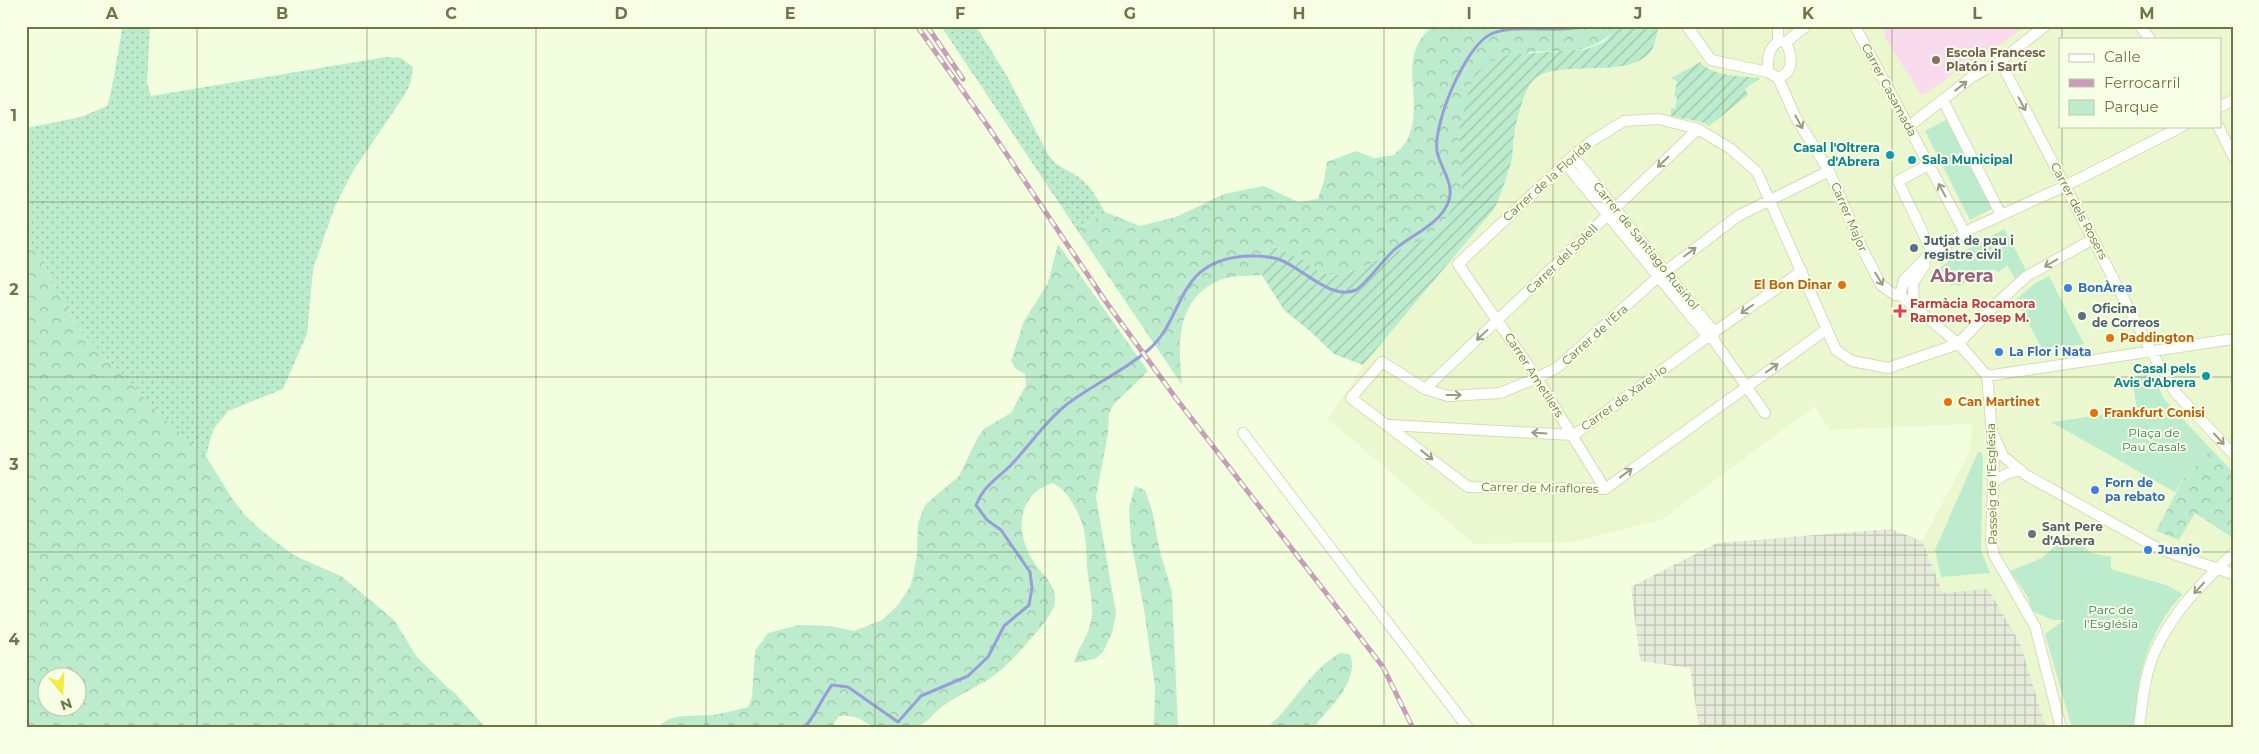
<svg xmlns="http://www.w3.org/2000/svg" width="2259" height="754" font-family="Montserrat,sans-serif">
  <defs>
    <pattern id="industrial-grid" width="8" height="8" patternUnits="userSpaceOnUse" patternTransform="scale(1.25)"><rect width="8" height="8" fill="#e7ebdb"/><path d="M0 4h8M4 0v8" fill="none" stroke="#c0c3b3"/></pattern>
    <pattern id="grass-dots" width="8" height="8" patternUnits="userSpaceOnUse" patternTransform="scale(1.25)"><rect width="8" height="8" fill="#bceccd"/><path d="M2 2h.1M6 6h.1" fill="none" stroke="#9dc4a8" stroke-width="1.8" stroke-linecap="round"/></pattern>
    <pattern id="forest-crowns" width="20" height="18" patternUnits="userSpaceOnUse" patternTransform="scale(1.25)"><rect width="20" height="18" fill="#bceccd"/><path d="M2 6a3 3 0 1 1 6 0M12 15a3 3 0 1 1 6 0" fill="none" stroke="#9dc4a8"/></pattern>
    <pattern id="garden-furrows" width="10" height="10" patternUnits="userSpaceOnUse" patternTransform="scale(1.25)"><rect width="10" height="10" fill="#bceccd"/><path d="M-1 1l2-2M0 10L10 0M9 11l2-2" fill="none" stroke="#9dc4a8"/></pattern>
  </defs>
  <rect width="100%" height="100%" fill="#f2fede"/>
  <path fill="#ebf8cf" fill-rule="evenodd" d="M1658,26H2233V728H2046L2020,643L1943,593L1922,541L1970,451L1972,424L1829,430L1815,406L1663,519L1573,542L1474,544L1328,419L1363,365L1500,196L1512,161L1513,138L1526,93L1532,81L1538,77L1558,70L1602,68L1628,64L1656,40ZM2060,39H2220V126H2060Z"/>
  <path fill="url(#industrial-grid)" d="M1891,529L1922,541L1943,593L1988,589L2020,643L2046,728H1699L1690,668L1640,661L1631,587L1717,543Z"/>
  <path fill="#fadbee" d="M1883,26H2025L1977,63L1974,59L1922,96L1885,38Z"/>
  <path fill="url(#grass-dots)" d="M123,26H150L147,83L151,96L386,57L401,58L413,67L411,81L406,93L353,171L335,206L313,269L307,334L283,389L228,411L213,430L206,456L156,410L77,327L37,255L26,240V128L81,117L107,106C115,81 117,53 123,26Z
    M941,26H976L1007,76L1049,156C1058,168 1070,170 1081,179C1092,188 1098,200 1105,212L1077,230Z"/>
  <path fill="url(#forest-crowns)" fill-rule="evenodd" d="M1433,26H1619C1594,56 1564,50 1529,52L1459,130L1462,189L1443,224L1428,237L1358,269L1339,275L1320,273L1306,261L1269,245L1262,275C1250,276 1231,275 1220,280C1175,299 1178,345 1182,385L1077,230L1105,212L1140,226L1176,217L1224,194L1264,186L1298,202L1318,199L1324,181L1327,162L1356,151L1374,158L1394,155C1398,151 1404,146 1407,140C1427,102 1393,58 1433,26Z
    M26,240L37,255L77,327L156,410L206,456L233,500L245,515L262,531L295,556L341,576L394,620L417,657L447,687L455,693L486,728H26ZM78,676V706H48V676Z
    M1058,244L1148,371L1114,404L1109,413L1108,433L1096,497L1116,613L1112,633L1103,652L1095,659L1074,663C1077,649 1087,639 1090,625C1094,610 1091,597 1089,582C1084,550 1091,534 1073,504C1067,494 1063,488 1052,483C1015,496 1015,535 1035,564C1044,576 1057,586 1055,603C1054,616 1012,661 1001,670C983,685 961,693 943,706C934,712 927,724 916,727C907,730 887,730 878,728C862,724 862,714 839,716L831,728H657C670,712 694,717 713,715C725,713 736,710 748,707L752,697L755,651L768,633L798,625L830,626L854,631L882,620L898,605L910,587L913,576L917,555L918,523L925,505L959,476L978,437L985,428L1011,413L1026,385L1025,374L1016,369L1011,361L1024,321L1048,283Z
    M2211,449L2233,472V538L2195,513L2179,540L2156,531L2184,478Z
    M1135,486L1145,490L1152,510L1160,552L1172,592L1178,728H1154L1155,687L1144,609L1131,541L1129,508Z
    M1340,653L1350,654C1360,680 1332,705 1317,723L1316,728H1267C1293,706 1310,670 1340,653Z"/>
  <path fill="#bceccd" d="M1948,119L1992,209L1970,220L1925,131Z
    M2004,229L2026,270L2015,279L2007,265L1999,272L1993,269L1958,286L1955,284L1952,286L1936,271L1955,256Z
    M2049,276L2084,344L2043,351L2016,300L2034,284Z
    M2152,374L2164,399L2211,449L2184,478L2175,492L2051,422L2137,410L2132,377Z
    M1978,452H1981L1983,456L1981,550L1990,573L1941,577L1935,550Z
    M2068,534L2091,553L2111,557V569L2166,585L2183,594C2160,617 2144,652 2139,684C2137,698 2138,714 2138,728H2072L2045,634L2064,620H2053L2032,611L2028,597L2010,571L2042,558Z"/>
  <path fill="url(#garden-furrows)" d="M1619,26H1658C1657,35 1655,48 1648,55C1623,78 1566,60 1537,77C1525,84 1516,123 1514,136C1512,145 1514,154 1511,163C1506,179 1501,195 1494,209L1363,365L1334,354L1312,333L1284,310L1262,275L1269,245L1306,261L1320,273L1339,275L1358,269L1428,237L1443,224L1462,189L1459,130L1468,92L1475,74L1490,62L1508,55L1587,49L1604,42Z
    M1700,62C1713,77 1742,76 1760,78L1745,89L1748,95L1709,126L1702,122L1671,116V108H1675L1677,97L1674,96L1677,82L1672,78Z"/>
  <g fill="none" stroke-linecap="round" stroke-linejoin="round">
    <path stroke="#989eda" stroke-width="3" d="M804,728C816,715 821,699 832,685L848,687L898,722L921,696L968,676L988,657L1004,626L1029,605L1032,588L1030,572L1001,530L987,520L976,505C984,485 996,480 1011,465C1030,445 1048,418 1070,402C1095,384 1123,371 1147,351C1185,320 1174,266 1237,257C1249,255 1266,256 1278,259C1302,267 1330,301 1356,290C1364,286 1385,258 1394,250C1411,235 1439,225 1448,203C1456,185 1440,168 1437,151C1433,124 1465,46 1491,34C1516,23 1556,34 1586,26"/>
    <g stroke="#d5ddb5" stroke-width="12">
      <path id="minor" d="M1687,26L1711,60L1768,72
        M1855,26L1965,233
        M2140,26L2150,39
        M1778,41L1786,42C1792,56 1795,72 1778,78L1768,72C1768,56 1767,52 1778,41Z
        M1778,41V26
        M1786,42L1806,26
        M2000,61L2151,351L2175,392L2233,454
        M1778,78L1796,118L1829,171L1862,248L1881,285L1895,295H1900L1961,346L1987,376L1994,457L1991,541L1994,555L2035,626L2061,728
        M1943,100L2001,215
        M2220,107L2233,100
        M2218,126L2233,156
        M1908,127L1972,77L2000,61L2045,26
        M1565,163L1708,337L1713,339L1714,332L1573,156
        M1928,165L1898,181L1932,252
        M1900,295L1904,280L1931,253L1973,228L2065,186L2183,126
        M1914,307L1913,283L1925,265
        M1827,329L1605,489L1468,487L1351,398L1382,362L1425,389L1448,396L1500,393L1537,378L1558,367L1658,277L1738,216L1829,171
        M1713,339L1765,413
        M1987,376L2233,339
        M1425,389L1698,129
        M1389,425L1574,435L1714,332L1802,271
        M1243,433L1468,728
        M1994,436L2003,456L2026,475L2159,549L2233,574
        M1993,482L2006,474L2021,470
        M1605,489L1537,378L1458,264L1573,156L1590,142L1624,121L1659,119L1698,129L1731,149L1757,172L1836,350L1852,361L1888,368L1958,344L1994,306L2027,276L2093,239
        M2139,728C2142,704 2144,679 2153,656C2170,615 2201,583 2233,554"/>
    </g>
    <use href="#minor" stroke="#fff" stroke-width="10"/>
    <g stroke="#c79dbb" stroke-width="5">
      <path id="rail" d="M917,26L987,125L1106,302L1175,397L1383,667L1413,728
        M927,26L963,79"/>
    </g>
    <use href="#rail" stroke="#f6ffe6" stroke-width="3" stroke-dasharray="9" stroke-linecap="butt"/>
  </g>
  <defs><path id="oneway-shaft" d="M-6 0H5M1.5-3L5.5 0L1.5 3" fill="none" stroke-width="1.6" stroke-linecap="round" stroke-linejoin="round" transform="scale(1.25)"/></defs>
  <g stroke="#9b9e7d">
    <use href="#oneway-shaft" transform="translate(1961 86) rotate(-38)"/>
    <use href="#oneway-shaft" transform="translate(2022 104) rotate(62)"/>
    <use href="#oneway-shaft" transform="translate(1799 122) rotate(61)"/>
    <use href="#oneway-shaft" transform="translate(1663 162) rotate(136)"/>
    <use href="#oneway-shaft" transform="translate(1942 190) rotate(-118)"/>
    <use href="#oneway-shaft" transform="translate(1690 252) rotate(-37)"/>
    <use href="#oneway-shaft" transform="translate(2051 263) rotate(150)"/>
    <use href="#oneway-shaft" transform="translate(1879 279) rotate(59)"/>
    <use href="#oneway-shaft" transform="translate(1747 309) rotate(145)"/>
    <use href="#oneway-shaft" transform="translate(1482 335) rotate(137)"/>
    <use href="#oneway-shaft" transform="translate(1772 368) rotate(-36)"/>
    <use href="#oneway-shaft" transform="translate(1454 395)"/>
    <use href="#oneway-shaft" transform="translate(1539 433) rotate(-176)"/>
    <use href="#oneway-shaft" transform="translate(2219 439) rotate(47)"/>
    <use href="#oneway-shaft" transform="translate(1427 455) rotate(38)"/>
    <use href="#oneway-shaft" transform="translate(1626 473) rotate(-36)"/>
    <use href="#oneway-shaft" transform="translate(2199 588) rotate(133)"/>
  </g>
  <path fill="none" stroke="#707545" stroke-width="1" stroke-opacity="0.55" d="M197,26V728M367,26V728M536,26V728M706,26V728M875,26V728M1045,26V728M1214,26V728M1384,26V728M1553,26V728M1723,26V728M1892,26V728M2062,26V39M2062,126V728M26,202H2233M26,377H2233M26,552H2233"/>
  <circle fill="#8d6e63" stroke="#f6ffe6" stroke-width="2" cx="1936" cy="60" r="5"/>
  <g fill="#0f9aa8" stroke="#f6ffe6" stroke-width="2">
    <circle cx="1890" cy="155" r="5"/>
    <circle cx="1912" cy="160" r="5"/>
    <circle cx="2206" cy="376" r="5"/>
  </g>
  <g fill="#5c6f8a" stroke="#f6ffe6" stroke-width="2">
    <circle cx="1914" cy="248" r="5"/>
    <circle cx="2082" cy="316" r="5"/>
  </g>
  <g fill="#e8710a" stroke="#f6ffe6" stroke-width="2">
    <circle cx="1842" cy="285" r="5"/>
    <circle cx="2110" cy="338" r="5"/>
    <circle cx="1948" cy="402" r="5"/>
    <circle cx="2094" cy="413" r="5"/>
  </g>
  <g fill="#3f7fe0" stroke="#f6ffe6" stroke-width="2">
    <circle cx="2068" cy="288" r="5"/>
    <circle cx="1999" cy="352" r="5"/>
    <circle cx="2095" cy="490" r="5"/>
    <circle cx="2148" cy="550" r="5"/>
  </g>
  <path fill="#e0444e" stroke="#f6ffe6" stroke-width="2" d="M1897.5 303.5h5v5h5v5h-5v5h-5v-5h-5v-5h5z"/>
  <circle fill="#6b7280" stroke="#f6ffe6" stroke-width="2" cx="2032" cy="534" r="5"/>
  <g text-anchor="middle" stroke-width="4" stroke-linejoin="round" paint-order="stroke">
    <g font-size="12" font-weight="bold" fill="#785e54" stroke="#f6ffe6" text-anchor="start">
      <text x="1946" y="57">Escola Francesc<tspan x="1946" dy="14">Platón i Sartí</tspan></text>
    </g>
    <g font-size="12" fill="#707545" stroke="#f6ffe6">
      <text transform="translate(1889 90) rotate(62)" y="4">Carrer Casamada</text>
      <text transform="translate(1547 181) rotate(-42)" y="4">Carrer de la Florida</text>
      <text transform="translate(2079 211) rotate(62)" y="4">Carrer dels Rosers</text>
      <text transform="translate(1849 217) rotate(67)" y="4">Carrer Major</text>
      <text transform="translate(1646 246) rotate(51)" y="4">Carrer de Santiago Rusiñol</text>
      <text transform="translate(1562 259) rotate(-44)" y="4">Carrer del Solell</text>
      <text transform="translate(1595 335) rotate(-42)" y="4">Carrer de l'Era</text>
      <text transform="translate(1534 375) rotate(57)" y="4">Carrer Ametllers</text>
      <text transform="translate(1624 398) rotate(-36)" y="4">Carrer de Xarel·lo</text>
      <text transform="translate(1992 484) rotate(-91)" y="4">Passeig de l'Església</text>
      <text transform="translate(1540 488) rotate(1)" y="4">Carrer de Miraflores</text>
    </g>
    <g font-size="12" font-weight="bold" fill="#0d838f" stroke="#f6ffe6" text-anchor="end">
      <text x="1880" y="152">Casal l'Oltrera<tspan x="1880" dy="14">d'Abrera</tspan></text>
      <text x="1922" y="164" text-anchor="start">Sala Municipal</text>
      <text x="2196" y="373">Casal pels<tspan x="2196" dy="14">Avis d'Abrera</tspan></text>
    </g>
    <g font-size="12" font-weight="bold" fill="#4e5e75" stroke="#f6ffe6" text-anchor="start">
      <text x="1924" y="245">Jutjat de pau i<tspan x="1924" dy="14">registre civil</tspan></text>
      <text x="2092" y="313">Oficina<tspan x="2092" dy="14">de Correos</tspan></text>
    </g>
    <g font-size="12" font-weight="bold" fill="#c56008" stroke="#f6ffe6" text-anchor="start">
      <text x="1832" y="289" text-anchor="end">El Bon Dinar</text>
      <text x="2120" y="342">Paddington</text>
      <text x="1958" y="406">Can Martinet</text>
      <text x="2104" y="417">Frankfurt Conisi</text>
    </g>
    <g font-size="12" font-weight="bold" fill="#366cbe" stroke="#f6ffe6" text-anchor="start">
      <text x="2078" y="292">BonÀrea</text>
      <text x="2009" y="356">La Flor i Nata</text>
      <text x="2105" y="487">Forn de<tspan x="2105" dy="14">pa rebato</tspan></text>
      <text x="2158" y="554">Juanjo</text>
    </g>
    <g font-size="12" font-weight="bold" fill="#be3a42" stroke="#f6ffe6" text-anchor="start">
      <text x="1910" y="308">Farmàcia Rocamora<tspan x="1910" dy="14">Ramonet, Josep M.</tspan></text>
    </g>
    <g font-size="12" fill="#3c7c5a" stroke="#f6ffe6">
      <text x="2154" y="437">Plaça de<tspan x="2154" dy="14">Pau Casals</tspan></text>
      <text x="2111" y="614">Parc de<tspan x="2111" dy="14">l'Església</tspan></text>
    </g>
    <g font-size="12" font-weight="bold" fill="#5b616d" stroke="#f6ffe6" text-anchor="start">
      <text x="2042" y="531">Sant Pere<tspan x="2042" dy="14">d'Abrera</tspan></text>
    </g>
    <g font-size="18" font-weight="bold" fill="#996081" stroke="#f6ffe6">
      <text x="1962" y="282">Abrera</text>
    </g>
  </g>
  <rect width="2259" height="754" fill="none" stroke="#f6ffe6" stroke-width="55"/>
  <rect x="2059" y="38" width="162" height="90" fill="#f6ffe6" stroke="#c0c8a6"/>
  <rect x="2069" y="54" width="25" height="8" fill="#ffffff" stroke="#c0c8a6"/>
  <text x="2104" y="62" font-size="15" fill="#707545">Calle</text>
  <rect x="2069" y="79" width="25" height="8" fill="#c79dbb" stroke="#c0c8a6"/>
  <text x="2104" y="88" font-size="15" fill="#707545">Ferrocarril</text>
  <rect x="2069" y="100" width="25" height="15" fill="#bceccd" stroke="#c0c8a6"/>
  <text x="2104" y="112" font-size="15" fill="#707545">Parque</text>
  <g transform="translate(62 692) rotate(161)"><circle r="24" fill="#f6ffe6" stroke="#c0c8a6"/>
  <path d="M0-4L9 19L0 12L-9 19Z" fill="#f1ed3a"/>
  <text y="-8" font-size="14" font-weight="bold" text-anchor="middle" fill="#707545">N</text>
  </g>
  <rect x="28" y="28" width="2204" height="698" fill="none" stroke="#707545" stroke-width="2"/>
  <g font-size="16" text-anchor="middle" font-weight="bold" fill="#707545">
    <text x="112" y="19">A</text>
    <text x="282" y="19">B</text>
    <text x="451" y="19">C</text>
    <text x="621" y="19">D</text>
    <text x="790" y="19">E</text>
    <text x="960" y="19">F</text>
    <text x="1130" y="19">G</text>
    <text x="1299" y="19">H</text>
    <text x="1469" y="19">I</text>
    <text x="1638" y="19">J</text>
    <text x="1808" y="19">K</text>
    <text x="1977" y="19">L</text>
    <text x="2147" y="19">M</text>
    <text x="14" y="121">1</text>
    <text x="14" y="295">2</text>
    <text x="14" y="470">3</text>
    <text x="14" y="645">4</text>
  </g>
</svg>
